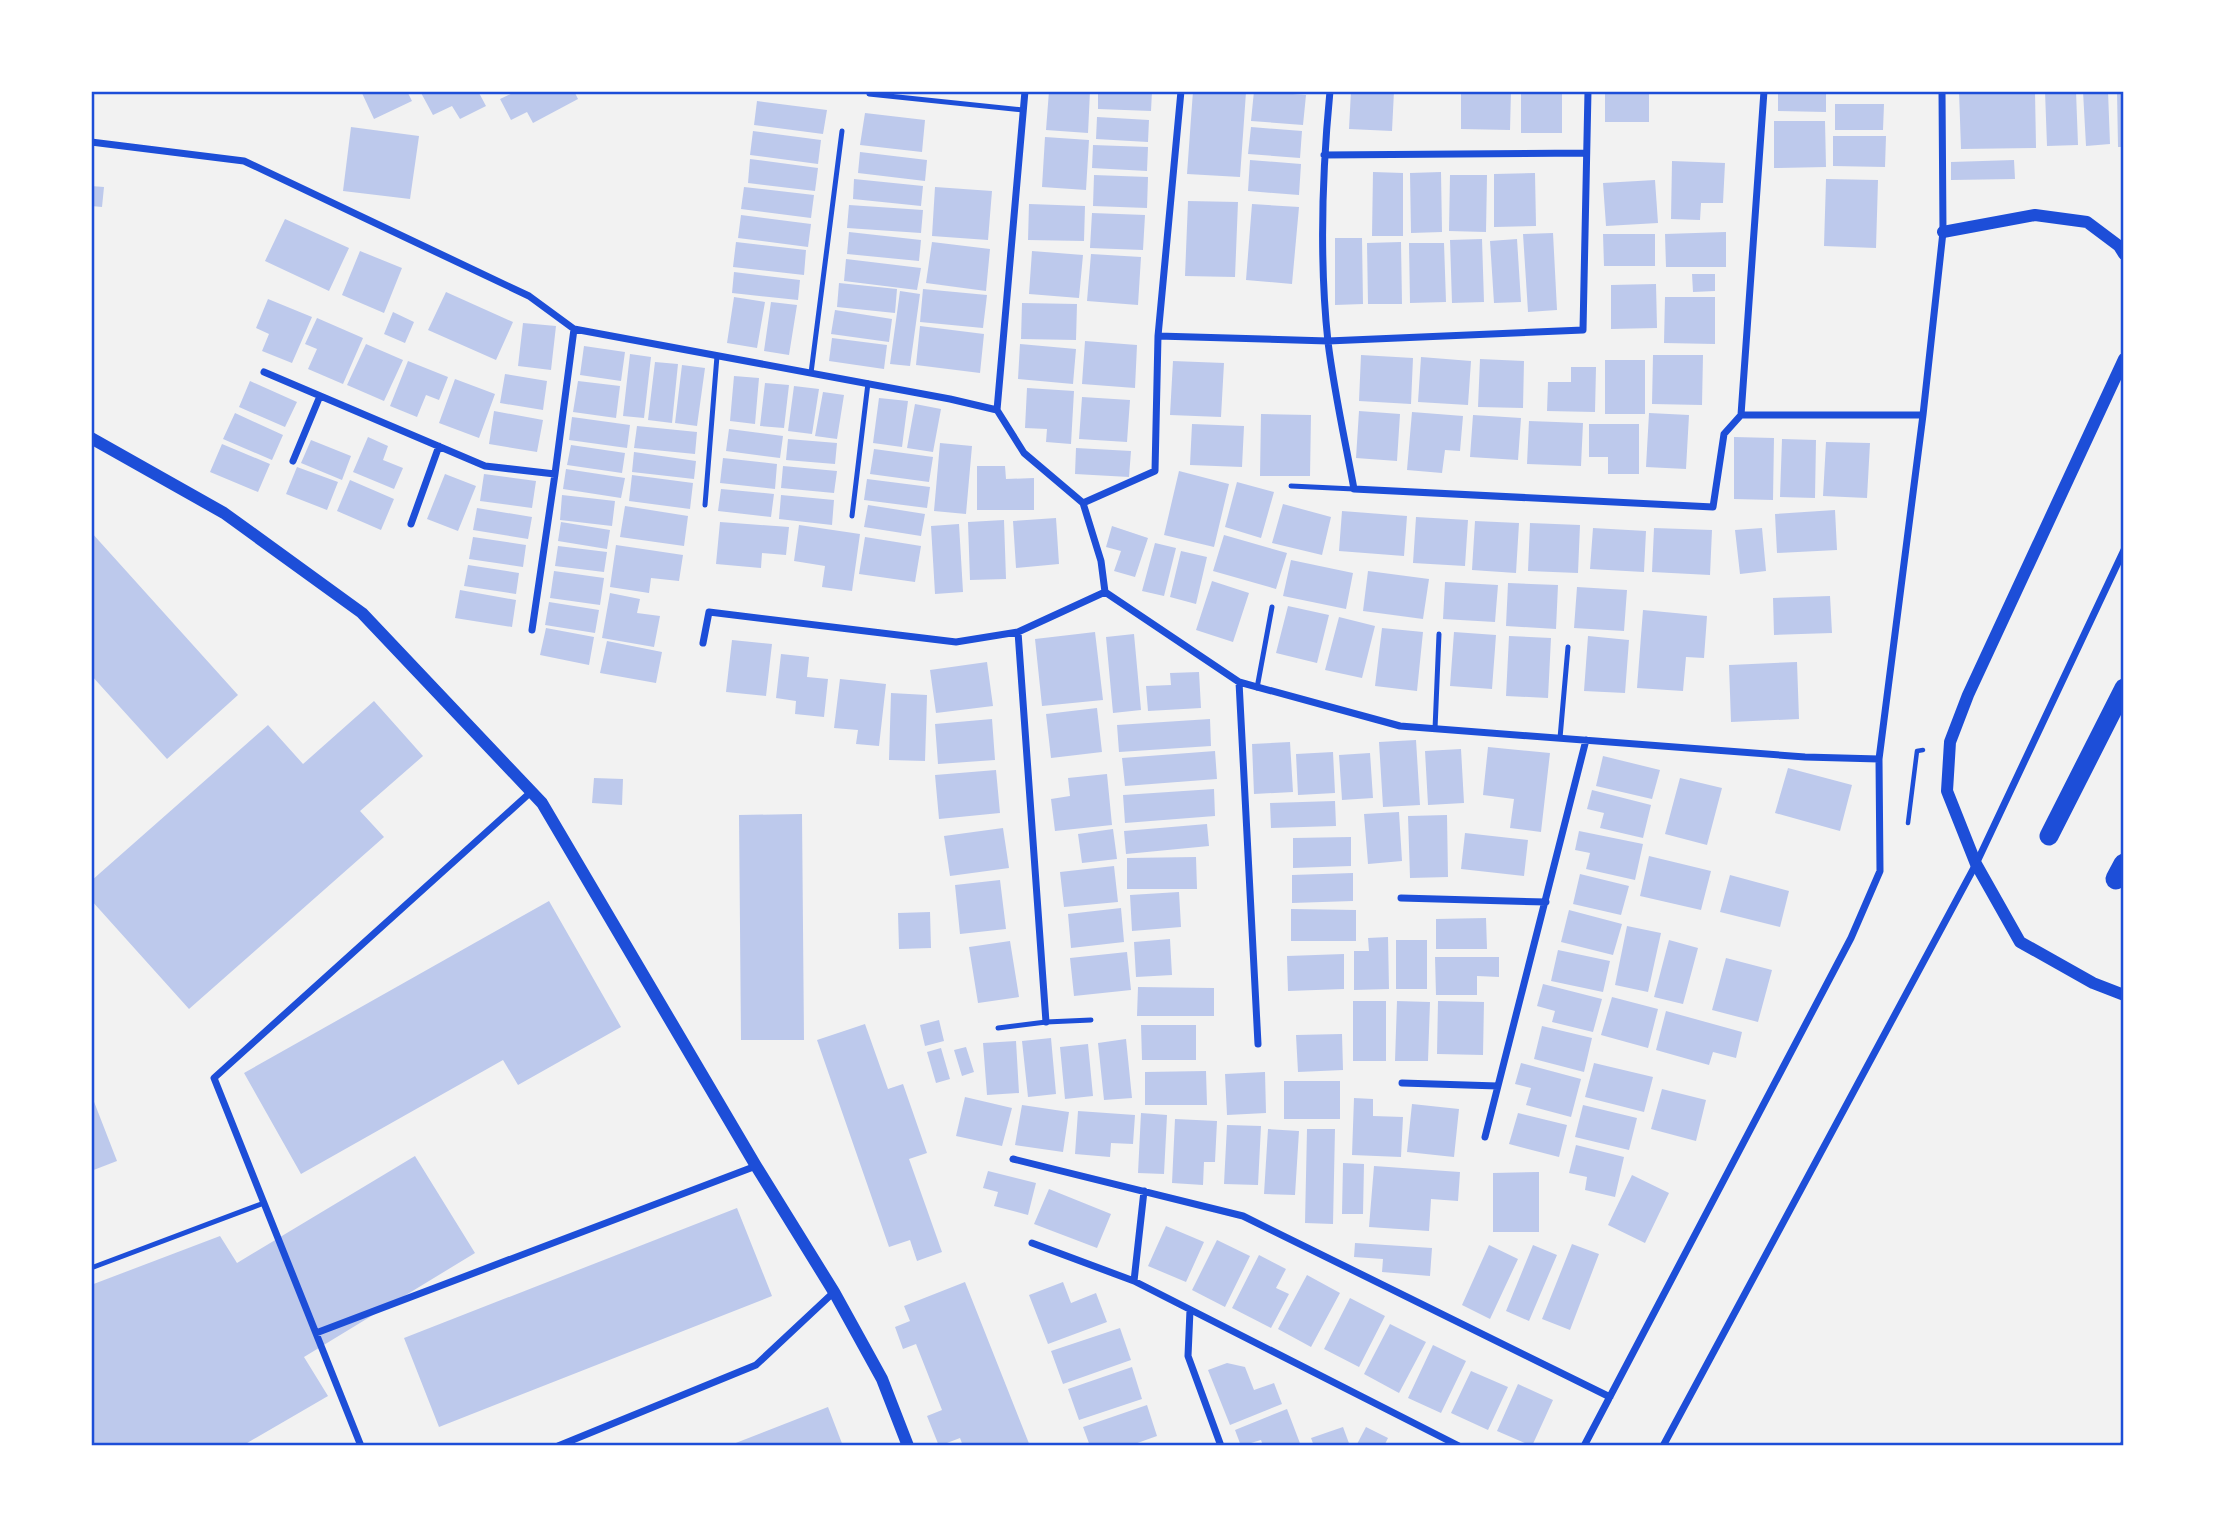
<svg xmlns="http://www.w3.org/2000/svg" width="2215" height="1537" font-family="'Space Grotesk',sans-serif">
  <rect width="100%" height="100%" fill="#f2f2f2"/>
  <path fill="#bdc9ec" d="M361,91H407L412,101L374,119Z
    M420,91H478L486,106L460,119L452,106L433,115Z
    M517,91H574L578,99L533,123L527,112L511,120L500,99Z
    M1049,91H1090L1088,133L1046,130Z
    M1098,91H1152L1151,111L1098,109Z
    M1193,91L1246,92L1240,177L1187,174Z
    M1254,91L1306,95L1303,125L1251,121Z
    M1351,91H1394L1392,131L1349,129Z
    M1461,91H1511L1510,130L1461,129Z
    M1521,91H1562V133H1521Z
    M1605,91H1649V122H1605Z
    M1778,91H1826V112L1778,111Z
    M1959,91H2035L2036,148L1961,149Z
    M2045,91H2076L2078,145L2047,146Z
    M2083,91H2108L2110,144L2086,146Z
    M2117,91H2124V147H2118Z
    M757,101L827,110L823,134L754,125Z
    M1835,104H1884L1883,130H1835Z
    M865,113L925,120L922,152L860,145Z
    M1097,117L1149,120L1148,142L1096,139Z
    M1774,121H1825L1826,167L1774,168Z
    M351,127L419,136L410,199L343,191Z
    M1251,127L1302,131L1300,158L1248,154Z
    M753,131L821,140L818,164L750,155Z
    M1833,136H1886L1885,167L1833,166Z
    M1045,137L1089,140L1086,190L1042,187Z
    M1093,145L1148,147L1147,171L1092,168Z
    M860,152L927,160L925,181L858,173Z
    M750,159L818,168L815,191L748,183Z
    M1250,160L1301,164L1299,195L1248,191Z
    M2014,160L2015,179L1951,180V162Z
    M1672,161L1725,163L1723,203H1701L1700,220L1671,219Z
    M1373,172L1403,173V236H1372Z
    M1441,172L1442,232L1411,233L1410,173Z
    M1535,173L1536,226L1494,227V174Z
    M1094,175L1148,177L1147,208L1093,206Z
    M1450,175H1487L1486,232L1449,231Z
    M854,179L923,186L921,206L853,199Z
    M1826,179L1878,180L1876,248L1824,246Z
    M1655,180L1658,223L1606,226L1603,183Z
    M91,186L104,187L102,207L91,206Z
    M744,187L814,195L811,218L741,209Z
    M935,187L992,191L988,240L932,236Z
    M1188,201L1238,202L1235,277L1185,276Z
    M1029,204L1085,206L1084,241L1028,240Z
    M1252,204L1299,207L1292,284L1246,280Z
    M849,205L923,210L921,233L847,228Z
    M1092,213L1145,215L1143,250L1090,248Z
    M741,215L811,224L808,247L738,238Z
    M285,219L349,248L329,291L265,261Z
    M849,232L921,240L919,261L847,254Z
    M1726,232V267H1666L1665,234Z
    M1553,233L1557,310L1528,312L1523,234Z
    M1603,234H1655V266H1604Z
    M1335,238H1362L1363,304L1335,305Z
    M1482,239L1484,302L1452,303L1450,240Z
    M1517,239L1521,302L1494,303L1490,241Z
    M736,242L806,250L804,275L733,267Z
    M932,242L990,249L986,291L926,283Z
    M1401,242L1402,304H1368L1367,243Z
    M1409,243H1444L1446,302L1410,303Z
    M360,251L402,268L384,313L342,295Z
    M1032,251L1083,255L1079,298L1029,294Z
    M1091,254L1141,257L1138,305L1087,301Z
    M846,259L921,268L917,290L844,281Z
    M734,272L800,280L798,300L732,293Z
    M1692,274H1715V291L1693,292Z
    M839,283L897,289L895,313L837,307Z
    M1656,284L1657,328L1611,329V285Z
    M923,289L987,295L983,328L920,322Z
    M900,291L920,294L910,366L890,364Z
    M446,292L513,322L496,360L428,330Z
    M734,297L765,302L757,348L727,343Z
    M1665,297H1715V344L1664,343Z
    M268,299L312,317L292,363L262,351L269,334L256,328Z
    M771,302L797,305L789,355L764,351Z
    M1022,303L1077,304L1076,340L1021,339Z
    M835,310L892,319L889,342L831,334Z
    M393,312L414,322L405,343L384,334Z
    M317,318L363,338L343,384L308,369L317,349L305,344Z
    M523,323L556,326L551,370L518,366Z
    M920,326L984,334L980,373L916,365Z
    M832,338L887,345L884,369L829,361Z
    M1085,341L1137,345L1135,388L1082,384Z
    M366,344L403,360L384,401L347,385Z
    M1020,344L1076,349L1073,384L1018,379Z
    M584,346L625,352L621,381L580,375Z
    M630,354L651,357L644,418L623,416Z
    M1361,355L1413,358L1411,404L1359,401Z
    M1653,355H1703L1702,405L1652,404Z
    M1421,357L1471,361L1468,405L1418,402Z
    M1480,359L1524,361L1523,408L1478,407Z
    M1605,360H1645V414H1605Z
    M408,361L448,377L439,400L426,395L417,417L390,406Z
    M1173,361L1224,363L1221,417L1170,415Z
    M655,362L678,364L672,423L648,420Z
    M682,365L705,368L697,426L675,423Z
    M1571,367H1596L1595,412L1547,411L1548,382H1571Z
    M505,374L547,381L543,410L500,403Z
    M734,376L759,378L755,424L730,421Z
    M455,379L495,394L479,438L439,423Z
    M250,381L297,402L285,427L239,407Z
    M578,381L620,386L616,418L573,412Z
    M765,383L789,385L784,428L760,426Z
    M794,386L819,389L812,434L788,431Z
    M1027,388L1074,391L1071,444L1046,442L1047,429L1025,428Z
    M823,392L844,395L837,439L815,436Z
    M1082,397L1130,400L1127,442L1079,439Z
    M879,398L908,401L902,447L873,443Z
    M915,404L941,409L933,452L907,448Z
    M494,411L543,420L537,452L489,444Z
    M1359,411L1400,414L1397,461L1356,458Z
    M1412,412L1463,416L1460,451L1445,450L1442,473L1407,470Z
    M235,413L283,435L272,460L223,439Z
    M1649,413L1689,415L1686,469L1646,467Z
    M1261,414L1311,415L1310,476H1260Z
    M1473,415L1521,418L1518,460L1470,457Z
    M572,417L630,425L627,448L569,440Z
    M1529,421L1583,423L1581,466L1527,464Z
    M1192,424L1244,426L1242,467L1190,465Z
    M1589,424H1639V474H1608V457H1589Z
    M637,426L697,432L695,454L634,448Z
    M729,429L783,436L780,458L726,451Z
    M368,437L388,446L383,460L403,468L394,489L353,472Z
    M1734,437L1774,438L1773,500L1734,499Z
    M788,439L837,443L835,464L786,460Z
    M1782,439L1816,440L1815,498L1780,497Z
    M311,440L351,456L342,480L301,463Z
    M1826,442L1870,443L1867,498L1823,496Z
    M940,443L972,446L966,514L934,511Z
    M222,444L270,464L258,492L210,472Z
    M571,445L625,453L622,473L567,465Z
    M1076,448L1131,451L1129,477L1075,474Z
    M874,449L933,457L929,482L870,474Z
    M634,452L696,461L694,479L632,472Z
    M723,458L777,464L775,489L720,483Z
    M783,466L837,471L834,493L781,488Z
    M977,466H1005L1006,479L1034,478V510H977Z
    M297,467L338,482L327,510L286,494Z
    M566,469L625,478L621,498L563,489Z
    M1179,471L1229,484L1214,547L1164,535Z
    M445,474L476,486L458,531L427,519Z
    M484,474L536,481L532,508L480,501Z
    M632,475L693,483L690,509L629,501Z
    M867,479L930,487L927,508L864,500Z
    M350,480L394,499L381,530L337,511Z
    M1237,482L1274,492L1261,538L1225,527Z
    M721,489L774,494L771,517L718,511Z
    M562,495L615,501L612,526L560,520Z
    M781,495L834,500L832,525L779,519Z
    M1283,504L1331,517L1322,555L1272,543Z
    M868,505L925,514L921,536L864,527Z
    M625,506L688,516L684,546L620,537Z
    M477,508L532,517L528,539L473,530Z
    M1835,510L1837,550L1777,553L1775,514Z
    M1342,511L1407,516L1404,556L1339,551Z
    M1416,517L1468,520L1465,566L1413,563Z
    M1056,518L1059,564L1016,568L1013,521Z
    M1004,520L1006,579L970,580L968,522Z
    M1475,521L1519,523L1516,573L1472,570Z
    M561,522L610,530L607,549L558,541Z
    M720,522L789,527L786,555L762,553L761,568L716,564Z
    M1530,523L1580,525L1578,573L1528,571Z
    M959,524L963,592L935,594L931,526Z
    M799,525L860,534L852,591L822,587L825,566L794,561Z
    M1112,526L1148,538L1135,577L1114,571L1121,551L1106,547Z
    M1593,528L1646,531L1644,572L1590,569Z
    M1654,528L1712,530L1710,575L1652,572Z
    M1762,528L1766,571L1740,574L1735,530Z
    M91,532L238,695L167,759L91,675Z
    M1224,535L1287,553L1276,589L1213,571Z
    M473,537L526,545L523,567L469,559Z
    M865,537L921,546L915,582L859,574Z
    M1155,543L1176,548L1164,596L1142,591Z
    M616,545L683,555L679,581L651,578L649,593L610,587Z
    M558,546L607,552L604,572L555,566Z
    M1181,551L1207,557L1196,604L1170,597Z
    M1291,560L1353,573L1346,609L1283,596Z
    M468,565L519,573L516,594L464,586Z
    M554,571L604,578L600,605L550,598Z
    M1368,571L1429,579L1423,619L1363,611Z
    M1212,581L1249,593L1233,642L1196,630Z
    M1445,582L1498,585L1495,622L1443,619Z
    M1508,583L1558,585L1556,629L1506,626Z
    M1577,587L1627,590L1624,631L1574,628Z
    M460,590L516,600L512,627L455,618Z
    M610,593L640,599L637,613L660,616L654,647L602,638Z
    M1830,596L1832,633L1774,635L1773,598Z
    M549,602L599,610L595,633L545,625Z
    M1288,606L1329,615L1317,663L1276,653Z
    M1643,610L1707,616L1704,658L1686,657L1683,691L1637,688Z
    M1339,617L1375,626L1362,678L1325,670Z
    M546,628L594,637L589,665L540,655Z
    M1382,628L1423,632L1417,691L1375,686Z
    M1095,632L1103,700L1042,706L1035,639Z
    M1454,632L1496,635L1492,689L1450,686Z
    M1134,634L1141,710L1113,713L1106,637Z
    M1509,636L1551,638L1548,698L1506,696Z
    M1588,636L1629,640L1625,693L1584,691Z
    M732,640L772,644L766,696L726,692Z
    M607,641L662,652L656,683L600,673Z
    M781,654L809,657L807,677L828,679L824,717L795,714L796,701L776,698Z
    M987,662L993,706L936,713L930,670Z
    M1797,662L1799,719L1731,722L1729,665Z
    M1199,672L1201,708L1148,711L1146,686L1171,685L1170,673Z
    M840,679L886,684L879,746L856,744L858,730L834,728Z
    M891,693L927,695L925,761L889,760Z
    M374,701L423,756L360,811L384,837L189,1009L91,900V881L268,725L303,764Z
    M1097,708L1102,752L1051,758L1046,714Z
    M992,719L995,760L938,764L935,724Z
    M1210,719L1211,746L1119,752L1117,725Z
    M1416,740L1420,805L1383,807L1379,742Z
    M1290,742L1293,792L1254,794L1252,744Z
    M1488,747L1550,753L1541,832L1510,828L1514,799L1483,795Z
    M1461,749L1464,803L1428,805L1425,751Z
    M1215,751L1217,779L1125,786L1122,758Z
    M1333,752L1335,793L1298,795L1296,754Z
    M1370,753L1373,798L1342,800L1339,755Z
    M1603,756L1660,770L1652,799L1596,786Z
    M1788,768L1852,785L1840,831L1775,813Z
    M996,770L1000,813L939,819L935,775Z
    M1107,774L1112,825L1055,831L1051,799L1070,796L1068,778Z
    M594,778L623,779L622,805L592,803Z
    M1680,778L1722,788L1707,845L1665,834Z
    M1214,789L1215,816L1125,823L1123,795Z
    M1592,790L1651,805L1643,838L1600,828L1604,813L1587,809Z
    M1335,801L1336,826L1271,828L1270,803Z
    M1399,812L1402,861L1368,864L1364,814Z
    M802,814L804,1040H741L739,815Z
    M1447,815L1448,877L1410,878L1408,816Z
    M1207,824L1209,846L1126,854L1124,831Z
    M1003,828L1009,868L950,876L944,836Z
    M1113,829L1117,859L1082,863L1078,834Z
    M1579,831L1643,844L1635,880L1586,869L1590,853L1575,850Z
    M1465,833L1528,840L1524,876L1461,869Z
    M1351,837V866L1293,868V838Z
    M1649,856L1711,871L1701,910L1640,896Z
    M1196,857L1197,889H1127V858Z
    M1114,866L1118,902L1064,907L1060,872Z
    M1353,873V901L1292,903V875Z
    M1580,874L1629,886L1621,915L1573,904Z
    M1730,875L1789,891L1780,927L1720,912Z
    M1000,880L1006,929L960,934L955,885Z
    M1179,892L1181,927L1132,931L1130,895Z
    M549,901L621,1027L518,1085L503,1060L301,1174L244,1073Z
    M1121,908L1124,942L1071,948L1068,914Z
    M1291,909L1356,910V941H1291Z
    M1569,910L1622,924L1613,955L1561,942Z
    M930,912L931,948L899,949L898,913Z
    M1486,918L1487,949H1436V919Z
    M1627,926L1661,933L1648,992L1615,985Z
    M1388,937L1389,989L1354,990V951H1369L1368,938Z
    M1170,939L1172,975L1136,977L1134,942Z
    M1396,940H1427V989H1396Z
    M1669,940L1698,948L1683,1004L1654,997Z
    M1010,941L1019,997L978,1003L969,947Z
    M1558,950L1610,961L1603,992L1551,981Z
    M1127,952L1131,990L1074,996L1070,958Z
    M1344,954V989L1288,991L1287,956Z
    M1435,957H1499V977L1477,976V995H1436Z
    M1726,958L1772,970L1758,1022L1712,1010Z
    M1543,984L1602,999L1593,1032L1552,1022L1555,1011L1537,1006Z
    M1138,987L1214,988V1016H1137Z
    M1612,997L1658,1009L1648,1048L1601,1035Z
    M1353,1001H1386V1061H1353Z
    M1397,1001L1430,1002L1428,1061H1395Z
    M1438,1001L1484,1002L1483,1055L1437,1054Z
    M1666,1011L1742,1032L1736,1058L1713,1052L1709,1065L1656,1050Z
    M939,1020L944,1041L925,1046L920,1025Z
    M865,1024L888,1089L903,1084L927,1153L909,1159L942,1252L917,1261L910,1240L889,1247L817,1040Z
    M1141,1025H1196V1060H1142Z
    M1542,1026L1592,1038L1584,1072L1534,1059Z
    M1342,1034L1343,1070L1298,1072L1296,1035Z
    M1051,1038L1056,1094L1028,1097L1022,1041Z
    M1126,1039L1132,1098L1104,1100L1098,1043Z
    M1016,1041L1019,1093L987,1095L983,1043Z
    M1088,1044L1093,1096L1065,1099L1060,1047Z
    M966,1047L974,1072L962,1076L954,1050Z
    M941,1048L950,1079L936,1083L927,1052Z
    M1521,1063L1581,1079L1571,1117L1526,1105L1531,1088L1515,1084Z
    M1594,1063L1653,1077L1644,1112L1585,1097Z
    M1206,1071L1207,1105H1145V1072Z
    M1265,1072L1266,1113L1227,1115L1225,1074Z
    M1284,1081H1340V1119H1284Z
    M1662,1089L1706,1100L1696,1141L1651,1129Z
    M91,1094L117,1161L91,1171Z
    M965,1097L1012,1108L1002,1146L956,1136Z
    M1354,1098L1373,1099V1116L1403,1117L1401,1157L1352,1155Z
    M1412,1104L1459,1109L1454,1157L1407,1152Z
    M1022,1105L1069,1112L1063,1152L1015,1145Z
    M1583,1105L1637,1118L1629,1150L1575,1137Z
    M1078,1111L1135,1115L1133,1144L1111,1143L1110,1157L1075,1154Z
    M1141,1113L1167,1115L1164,1174L1138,1173Z
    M1518,1113L1567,1125L1559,1157L1509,1144Z
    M1175,1119L1217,1121L1215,1162H1204L1203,1185L1172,1183Z
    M1227,1125L1261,1126L1258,1185L1224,1184Z
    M1268,1129L1299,1131L1295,1195L1264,1194Z
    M1307,1129H1335L1333,1224L1305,1223Z
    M1576,1145L1624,1157L1615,1197L1585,1190L1587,1177L1569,1173Z
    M415,1156L475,1253L304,1357L328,1396L242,1446H91V1285L220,1236L237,1263Z
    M1343,1163L1364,1164L1363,1214H1342Z
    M1374,1166L1460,1172L1458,1201L1431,1199L1429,1231L1369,1227Z
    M988,1171L1036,1183L1028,1215L994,1206L998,1192L983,1188Z
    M1539,1172V1232H1493V1173Z
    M1632,1175L1669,1193L1645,1243L1608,1225Z
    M1049,1189L1111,1214L1097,1248L1034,1224Z
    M737,1208L772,1296L439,1427L404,1338Z
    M1166,1226L1204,1242L1186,1282L1148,1266Z
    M1217,1240L1250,1256L1225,1307L1192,1290Z
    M1355,1243L1432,1248L1430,1276L1382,1272L1383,1259L1354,1257Z
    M1572,1244L1599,1254L1570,1330L1542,1319Z
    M1489,1245L1518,1259L1490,1319L1462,1305Z
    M1533,1245L1557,1255L1529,1321L1506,1311Z
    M1259,1255L1286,1269L1276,1288L1289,1294L1271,1328L1232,1308Z
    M1307,1275L1340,1293L1311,1347L1278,1329Z
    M965,1282L1030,1446H963L960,1438L939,1446L927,1416L942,1410L916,1344L903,1349L895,1327L910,1321L904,1306Z
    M1063,1282L1071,1303L1096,1293L1107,1322L1048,1344L1029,1295Z
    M1350,1298L1385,1316L1359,1367L1324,1349Z
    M1390,1324L1426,1342L1399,1393L1364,1374Z
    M1120,1328L1131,1360L1063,1384L1051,1351Z
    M1433,1345L1466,1361L1441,1413L1408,1398Z
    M1227,1363L1245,1367L1254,1390L1274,1383L1282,1404L1230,1425L1208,1370Z
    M1132,1367L1142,1399L1079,1420L1068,1389Z
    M1471,1371L1508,1387L1488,1430L1451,1413Z
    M1518,1384L1553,1400L1532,1446L1497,1431Z
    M1147,1405L1157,1436L1129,1446H1090L1083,1427Z
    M828,1407L843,1446H728Z
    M1287,1409L1301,1446H1263L1261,1440L1241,1446L1235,1430Z
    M1343,1427L1350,1446H1314L1311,1438Z
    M1366,1427L1388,1438L1384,1446H1356Z"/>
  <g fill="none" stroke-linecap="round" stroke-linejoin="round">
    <path stroke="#1d4ed8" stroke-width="4.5" d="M1908,823L1917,751L1923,750"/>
    <path stroke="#1d4ed8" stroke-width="5" d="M869,94L1023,110
      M811,373L842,131
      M1291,486L1354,489
      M705,505L717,356
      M852,516L868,383
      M1257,688L1272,607
      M1435,729L1439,634
      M1560,738L1568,647
      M998,1028L1046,1022L1091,1020
      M91,1268L264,1203"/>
    <path stroke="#1d4ed8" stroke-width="7" d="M1330,91C1322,174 1319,259 1328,342C1334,391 1345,440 1354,489L1713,507L1724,434L1741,415L1764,91
      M91,142L244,161L529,296L574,329L950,399L997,410L1024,453L1083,503L1101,561L1105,592L1239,682L1400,726L1805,757L1879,759
      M1324,155L1586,153
      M1158,336L1328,341L1583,330L1588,91
      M264,372L485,466L555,474
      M997,410L1025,91
      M1741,415H1923L1943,232L1942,91
      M293,461L320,396
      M1083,503L1155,471L1158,336L1181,91
      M411,524L439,446
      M532,630L555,474L574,329
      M1018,632L1046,1022
      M703,643L709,612L956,642L1018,632L1105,592
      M1239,682L1258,1044
      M1401,898L1546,902
      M1402,1083L1498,1086
      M1485,1137L1586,740
      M1013,1159L1243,1216L1610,1397
      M1032,1243L1134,1281L1459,1446
      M1134,1281L1144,1191
      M1190,1310L1188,1356L1221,1446
      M316,1333L756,1166
      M361,1446L214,1078L532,791
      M558,1446L756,1365L834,1292
      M1584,1446L1851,938L1880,871L1879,759L1923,415
      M1663,1446L1976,864L2124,550
      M2123,1446L2124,1443"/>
    <path stroke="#1d4ed8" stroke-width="12" d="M1943,232L2035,215L2087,222L2119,246L2124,254
      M2124,359L1968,695L1950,742L1947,791L1976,864L2020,942L2093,983L2124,995
      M91,438L224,513L362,613L542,803L756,1166L834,1292L882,1379L908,1446"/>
    <path stroke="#1d4ed8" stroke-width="19" d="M2049,836L2124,688"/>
    <path stroke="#1d4ed8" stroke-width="21" d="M2116,879L2124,864"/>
  </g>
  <rect width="2215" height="1537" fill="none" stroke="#ffffff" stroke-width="186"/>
  <rect x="93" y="93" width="2029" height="1351" fill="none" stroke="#1d4ed8" stroke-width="2.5"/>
</svg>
